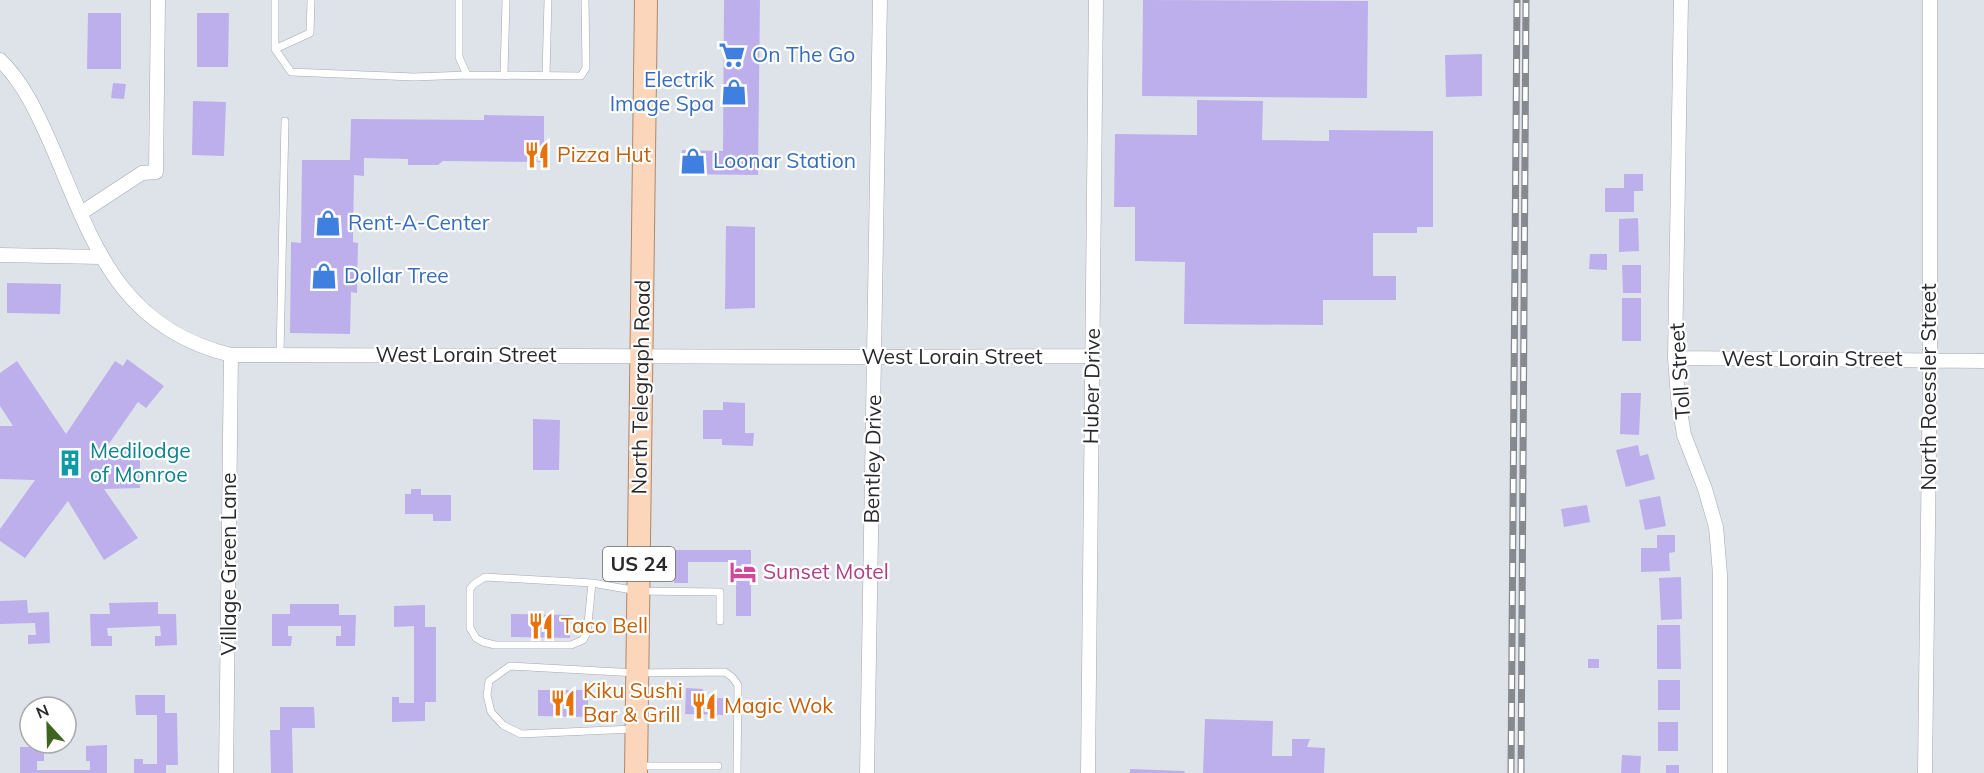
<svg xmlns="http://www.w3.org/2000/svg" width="1984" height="773" font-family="Mulish,sans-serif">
  <rect width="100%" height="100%" fill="#dee3ea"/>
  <path fill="#bdafec" d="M724,0H760L758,175L681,174L682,150L723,151Z
    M1143,0L1368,1L1367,98L1142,96Z
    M88,13H121V69H87Z
    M197,13H229L228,67H197Z
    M1482,54V96L1446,97L1445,55Z
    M113,83L126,84L124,99L111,98Z
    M1197,100L1263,101L1262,140L1329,141V130L1433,131V227H1417V233H1373V276H1396V300H1323V325L1184,324L1185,262L1135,261V207H1114L1115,134L1197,135Z
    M193,101L226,102L224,156L192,155Z
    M484,115L544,116V162L443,161L438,165H408V159L364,158V176L354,175L353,242L358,243L357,293L351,292L350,334L290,333L291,242L301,243L302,160H350L351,119L484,120Z
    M1624,174H1643V191H1634V212H1605V188H1624Z
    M1638,218L1639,251L1619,252V219Z
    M726,226L755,227V308L725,309Z
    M1590,254H1607V270L1589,269Z
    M1622,265H1641V293H1623Z
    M7,283L61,284L60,314L7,313Z
    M1622,298H1641V341H1622Z
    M127,359L164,386L146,408L138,402L106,448L140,447V488L104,489L138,538L104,560L68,501L25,558L0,541V529L35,480L0,479V426H13L0,406V373L17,361L66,434L115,361L123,366Z
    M1621,393H1641L1639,435L1620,434Z
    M723,402L745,403V433H754L753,446L722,445V439H703V410H723Z
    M533,419L560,420L559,470H533Z
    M1638,445L1640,456L1648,454L1655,479L1626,487L1616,450Z
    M411,489H421V495H451V521H433V514H405V494H411Z
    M1660,496L1666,526L1645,530L1639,500Z
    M1587,505L1590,522L1564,527L1561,509Z
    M1657,535H1675V552L1669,553L1670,571L1641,572V548H1657Z
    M675,550H751V616H736V562H688V583H674Z
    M1681,577L1682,619L1661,620L1659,578Z
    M27,600L28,613L49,612L50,643L28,644V635H36L35,623L0,624V601Z
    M158,602V614H176L177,645L155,646V636H161L160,626L107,628L108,636H112V646H91L90,614H110L109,603Z
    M290,604H339V615H356L355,646H336V636H341V626H288V636H292L291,646H272V614H290Z
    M425,605V627H436V702H425V721L392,722V697H399V703H414V626L394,627V606Z
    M511,614L571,615L570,638L511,637Z
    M1657,625H1680L1681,669H1657Z
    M1588,659H1599V668H1588Z
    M1658,680H1680V710H1658Z
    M686,688L703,689V698H723V715L685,714Z
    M538,690H588V717L538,716Z
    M135,695H165V713H177L178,765H166V773H134V759H143V764H157V715H136Z
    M280,707H314L315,728H292L293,773H271L270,730H280Z
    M1205,719L1273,721L1272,756H1292V739H1310L1307,747L1325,748L1324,773H1203Z
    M1658,722H1678V751H1658Z
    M107,745V773H20V747H44V761H37V770H90V761H86V746Z
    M1622,755L1641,756L1640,773H1621Z
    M1666,765H1679V773H1666Z
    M1130,769L1185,771L1184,773H1130Z"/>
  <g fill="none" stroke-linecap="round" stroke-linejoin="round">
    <g stroke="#a4a9af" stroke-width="8">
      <path id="lane" d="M275,0V49L291,72L414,77L467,75
        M459,0V57L467,75L581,76L586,68L585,0
        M275,49L310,33L311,0
        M504,74L506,0
        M546,75L548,0
        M280,355L285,121
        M592,583L587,633L583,640L571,645H495L483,642L476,638L470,628V589L474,584L485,577L592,583L638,591L720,592V621
        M634,729L521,734L503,725L491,712L487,695L489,681L510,666L637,673L725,672L732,677L738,685L737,773
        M638,766H718"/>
    </g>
    <g stroke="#a4a9af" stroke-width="15">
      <path id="street" d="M1681,0L1675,358L1678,398L1684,435L1705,489L1716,527L1720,574V773
        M0,60C23,82 37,113 50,142C92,238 115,327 231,355L875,357L1092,356
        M81,213L142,173L156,172L158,0
        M0,255L101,257
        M1675,358L1984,361
        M226,773L231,355
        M867,773L880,0
        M1088,773L1096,0
        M1925,773L1930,360V0"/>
    </g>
    <g stroke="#b0876b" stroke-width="24">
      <path id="primary" d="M636,773L646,0"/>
    </g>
    <use href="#lane" stroke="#fff" stroke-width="7"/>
    <use href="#street" stroke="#fff" stroke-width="14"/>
    <use href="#primary" stroke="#fcd6bb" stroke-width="22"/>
    <g stroke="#86898e" stroke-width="7">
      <path id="rail" d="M1511,773L1517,0
        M1521,773L1526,0"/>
    </g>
    <use href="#rail" stroke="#fff" stroke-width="4.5" stroke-dasharray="14" stroke-linecap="butt"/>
  </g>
  <defs>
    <g id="supermarket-bare" transform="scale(2.07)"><path d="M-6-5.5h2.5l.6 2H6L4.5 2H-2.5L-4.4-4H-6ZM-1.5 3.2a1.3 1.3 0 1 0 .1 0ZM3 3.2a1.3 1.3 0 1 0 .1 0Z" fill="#3f7fe0" stroke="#fff" stroke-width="2.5" paint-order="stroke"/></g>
    <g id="shop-bare" transform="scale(2.07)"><path d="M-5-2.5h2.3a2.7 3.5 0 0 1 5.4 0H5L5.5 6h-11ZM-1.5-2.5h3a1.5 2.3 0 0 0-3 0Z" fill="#3f7fe0" stroke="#fff" stroke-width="2.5" paint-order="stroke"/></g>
    <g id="restaurant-bare" transform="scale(2.07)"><path d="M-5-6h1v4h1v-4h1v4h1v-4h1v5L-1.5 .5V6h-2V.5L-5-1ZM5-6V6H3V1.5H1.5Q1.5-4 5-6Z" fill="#e8710a" stroke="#fff" stroke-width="2.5" paint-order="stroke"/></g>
    <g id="building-bare" transform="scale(2.07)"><path d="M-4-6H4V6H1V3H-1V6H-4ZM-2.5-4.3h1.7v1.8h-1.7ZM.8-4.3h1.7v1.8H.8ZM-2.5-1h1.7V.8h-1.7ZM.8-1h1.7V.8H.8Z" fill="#0f9aa8" stroke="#fff" stroke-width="2.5" paint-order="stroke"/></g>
    <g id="hotel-bare" transform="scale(2.07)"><path d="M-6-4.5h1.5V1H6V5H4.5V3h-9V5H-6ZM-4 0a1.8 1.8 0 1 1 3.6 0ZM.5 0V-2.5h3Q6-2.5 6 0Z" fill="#d1479c" stroke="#fff" stroke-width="2.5" paint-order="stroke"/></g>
  </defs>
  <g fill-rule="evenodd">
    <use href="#supermarket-bare" x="732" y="55"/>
    <use href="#shop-bare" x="734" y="92"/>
    <use href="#restaurant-bare" x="537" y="155"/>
    <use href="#shop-bare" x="693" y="161"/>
    <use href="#shop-bare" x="328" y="223"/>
    <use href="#shop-bare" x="324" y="276"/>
    <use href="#building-bare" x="70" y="463"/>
    <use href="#hotel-bare" x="743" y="572"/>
    <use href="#restaurant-bare" x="541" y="626"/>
    <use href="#restaurant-bare" x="563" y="703"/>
    <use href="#restaurant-bare" x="704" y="706"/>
  </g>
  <g text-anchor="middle" stroke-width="4.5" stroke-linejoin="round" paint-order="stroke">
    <rect fill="#fff" stroke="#68696b" stroke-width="1.5" x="603" y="547" width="72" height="34" rx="4.5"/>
    <g font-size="20" font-weight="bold" fill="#28292c">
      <text x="639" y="571">US 24</text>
    </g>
    <g font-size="21" fill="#366cbe" stroke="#fff" text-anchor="start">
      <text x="752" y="62">On The Go</text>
      <text x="714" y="87" text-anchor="end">Electrik<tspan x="714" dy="24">Image Spa</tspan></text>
      <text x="713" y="168">Loonar Station</text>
      <text x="348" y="230">Rent-A-Center</text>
      <text x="344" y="283">Dollar Tree</text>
    </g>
    <g font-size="21" fill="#c56008" stroke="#fff" text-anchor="start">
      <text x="557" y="162">Pizza Hut</text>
      <text x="561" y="633">Taco Bell</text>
      <text x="583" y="698">Kiku Sushi<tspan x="583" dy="24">Bar &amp; Grill</tspan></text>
      <text x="724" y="713">Magic Wok</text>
    </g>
    <g font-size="21" fill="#28292c" stroke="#fff">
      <text x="466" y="362">West Lorain Street</text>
      <text x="952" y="364">West Lorain Street</text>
      <text x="1812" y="366">West Lorain Street</text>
      <text transform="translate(1680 371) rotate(-94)" y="7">Toll Street</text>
      <text transform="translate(1092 386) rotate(-89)" y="7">Huber Drive</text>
      <text transform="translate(641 387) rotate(-89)" y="7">North Telegraph Road</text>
      <text transform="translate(1929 387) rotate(-90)" y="7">North Roessler Street</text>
      <text transform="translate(873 459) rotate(-89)" y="7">Bentley Drive</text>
      <text transform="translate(229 564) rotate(-90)" y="7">Village Green Lane</text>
    </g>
    <g font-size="21" fill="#0d838f" stroke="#fff" text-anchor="start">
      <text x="90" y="458">Medilodge<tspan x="90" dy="24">of Monroe</tspan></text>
    </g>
    <g font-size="21" fill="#b23c85" stroke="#fff" text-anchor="start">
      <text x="763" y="579">Sunset Motel</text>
    </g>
  </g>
  <g transform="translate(48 725) rotate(338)"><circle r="28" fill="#ffffff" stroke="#a9a9ab" stroke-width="1.5"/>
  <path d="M0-4.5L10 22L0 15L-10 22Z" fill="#3f641e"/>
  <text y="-9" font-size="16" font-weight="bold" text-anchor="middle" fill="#28292c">N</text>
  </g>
</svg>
